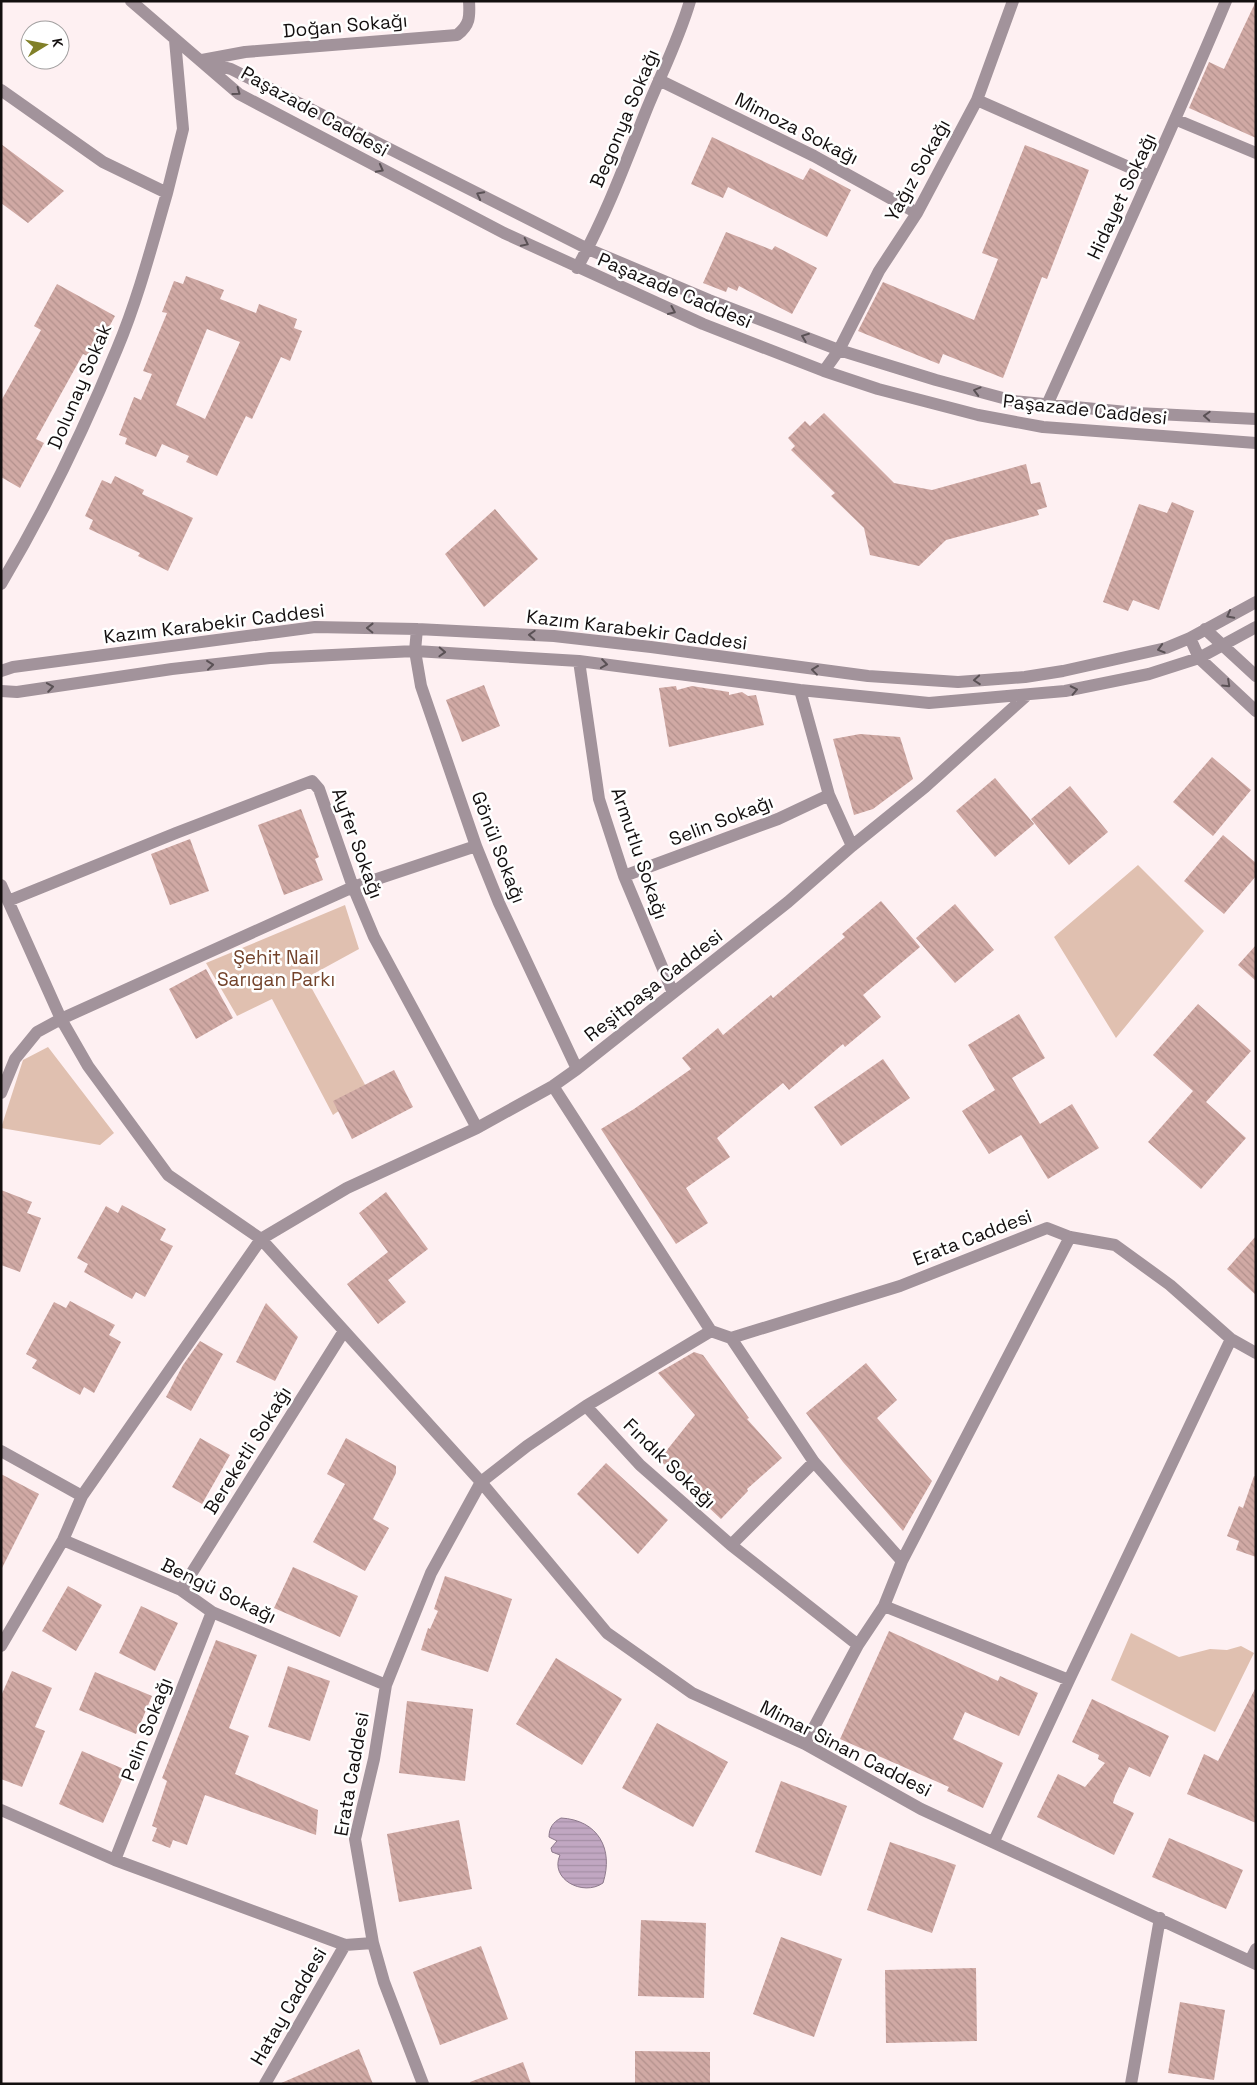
<svg xmlns="http://www.w3.org/2000/svg" width="1257" height="2085" font-family="'Space Grotesk',sans-serif">
  <defs>
    <pattern id="water-rules" width="6" height="5" patternUnits="userSpaceOnUse" patternTransform="scale(1.25)"><rect width="6" height="5" fill="#c1a7c2"/><path d="M0 2.5h6" fill="none" stroke="#a58fa6"/></pattern>
    <pattern id="building-back-hatch" width="6" height="6" patternUnits="userSpaceOnUse" patternTransform="scale(1.25)"><rect width="6" height="6" fill="#d0a9a4"/><path d="M-1 5l2 2M0 0l6 6M5-1l2 2" fill="none" stroke="#b2908c"/></pattern>
  </defs>
  <rect width="100%" height="100%" fill="#fef0f2"/>
  <path fill="#e0c0b0" d="M1138,865L1204,931L1116,1038L1054,937Z
    M345,905L359,949L306,978L368,1090L333,1115L272,999L237,1016L206,963Z
    M48,1047L114,1133L100,1145L1,1128L23,1060Z
    M1131,1633L1179,1657L1210,1649L1227,1650L1241,1646L1254,1653L1215,1732L1111,1680Z"/>
  <path fill="url(#water-rules)" stroke="#8d798c" d="M561,1818C598,1820 614,1849 603,1883C583,1897 549,1879 560,1855L552,1852L551,1848L557,1841L549,1837C549,1828 553,1822 561,1818Z"/>
  <path fill="url(#building-back-hatch)" fill-rule="evenodd" d="M1256,1V138L1189,108L1209,62L1224,69Z
    M712,137L803,180L810,168L851,190L827,237L728,187L723,198L691,184Z
    M1,144L64,191L28,223L1,203Z
    M1025,145L1089,170L1047,279L1042,277L1003,378L943,354L939,364L858,331L883,282L974,320L998,259L982,253Z
    M726,232L772,250L775,246L817,268L792,314L739,286L737,291L728,287L726,292L703,283Z
    M186,276L224,290L220,299L256,313L259,304L297,319L294,328L302,331L290,361L281,357L252,419L246,416L217,476L186,462L189,456L162,444L156,457L125,444L127,438L119,435L134,397L141,400L152,374L143,371L167,313L162,312L174,281L183,284ZM207,329L240,342L205,419L176,405Z
    M57,284L115,316L92,358L83,354L36,439L44,443L20,488L1,477V401L41,330L34,326Z
    M824,413L894,483L932,490L1026,464L1031,484L1040,482L1047,507L1037,510L1039,515L946,540L919,566L870,555L864,528L831,496L835,493L791,450L795,446L788,438L805,421L810,426Z
    M115,476L144,490L142,494L193,518L168,571L138,556L140,553L89,529L93,520L85,516L102,480L111,484Z
    M1172,502L1194,511L1159,610L1133,600L1128,611L1103,602L1139,504L1167,513Z
    M495,509L538,559L484,607L445,554Z
    M484,685L500,726L462,742L446,700Z
    M676,686L677,690L692,686L729,692V695L742,692L748,696L756,695L764,725L669,747L659,688Z
    M860,734L900,737L913,779L873,809L854,815L833,739Z
    M1212,757L1251,790L1213,836L1173,802Z
    M995,778L1034,824L995,857L956,811Z
    M1070,786L1108,832L1069,865L1031,819Z
    M301,809L319,857L315,859L323,880L284,895L258,825Z
    M1223,835L1256,863V876L1224,914L1184,881Z
    M190,839L209,891L170,905L151,854Z
    M881,901L920,947L863,995L881,1017L845,1047L843,1044L789,1090L783,1083L717,1138L730,1157L686,1188L708,1223L676,1244L601,1129L634,1109L691,1069L682,1058L718,1028L723,1035L771,995L773,998L845,937L842,934Z
    M955,904L994,950L955,983L916,938Z
    M1256,945V981L1238,965Z
    M206,969L233,1018L196,1039L169,989Z
    M1198,1004L1251,1051L1206,1102L1246,1138L1201,1189L1148,1142L1193,1091L1153,1055Z
    M1019,1014L1045,1058L1012,1078L1040,1124L1072,1104L1099,1148L1048,1179L1021,1135L989,1154L962,1111L995,1090L968,1045Z
    M883,1059L910,1098L841,1146L814,1107Z
    M394,1070L413,1107L352,1139L333,1101Z
    M1,1190L32,1202L27,1213L41,1218L20,1272L1,1265Z
    M386,1192L428,1249L388,1280L406,1302L378,1324L347,1284L388,1252L359,1213Z
    M122,1205L166,1229L160,1240L173,1246L145,1297L136,1292L132,1299L84,1272L88,1264L77,1258L106,1206L118,1213Z
    M1256,1236V1295L1227,1269Z
    M70,1301L115,1325L109,1335L121,1342L94,1393L84,1387L80,1395L32,1368L37,1360L26,1354L54,1302L66,1308Z
    M266,1303L298,1337L275,1381L236,1362Z
    M200,1341L223,1354L191,1411L166,1397L183,1365Z
    M694,1352L703,1355L749,1418L747,1419L782,1458L747,1489L748,1491L721,1519L691,1491L694,1488L659,1460L695,1415L658,1373Z
    M866,1363L897,1400L877,1418L932,1481L903,1531L843,1462L806,1413Z
    M200,1438L230,1455L202,1504L172,1487Z
    M346,1438L396,1466V1473L373,1519L389,1528L365,1571L313,1542L345,1484L327,1474Z
    M606,1463L668,1520L638,1554L577,1494Z
    M1,1474L39,1494L1,1570Z
    M1254,1476L1256,1477V1557L1236,1550L1239,1541L1227,1536L1239,1506L1243,1508Z
    M293,1567L358,1596L340,1637L274,1608Z
    M445,1576L512,1599L488,1672L421,1650L428,1628L430,1629L438,1611L434,1609Z
    M68,1586L102,1605L76,1651L42,1631Z
    M141,1606L178,1623L155,1671L119,1653Z
    M889,1631L998,1681L1000,1676L1038,1693L1019,1736L965,1712L953,1739L1003,1763L983,1808L947,1791L949,1787L840,1739Z
    M216,1640L257,1655L229,1728L249,1736L235,1774L318,1810L316,1835L205,1795L187,1845L173,1840L170,1848L152,1841L157,1828L152,1826L167,1781L162,1778Z
    M556,1658L622,1699L582,1765L516,1724Z
    M288,1666L330,1681L310,1741L268,1727Z
    M12,1671L52,1688L35,1727L45,1731L22,1787L1,1779V1696Z
    M95,1672L152,1696L136,1734L79,1710Z
    M1256,1687V1823L1187,1794L1204,1754L1218,1761Z
    M1092,1699L1169,1736L1150,1777L1129,1767L1115,1796L1113,1803L1134,1813L1114,1855L1037,1817L1058,1774L1085,1787L1105,1763L1098,1759L1099,1755L1072,1742Z
    M407,1701L473,1709L465,1781L399,1773Z
    M657,1723L728,1762L693,1827L622,1788Z
    M82,1751L126,1770L103,1823L59,1804Z
    M781,1781L847,1806L821,1876L755,1852Z
    M459,1820L472,1889L399,1902L387,1834Z
    M1169,1838L1243,1870L1226,1909L1152,1877Z
    M890,1842L956,1865L932,1933L867,1910Z
    M641,1920L706,1923L704,1998L638,1996Z
    M781,1937L842,1959L814,2037L753,2014Z
    M481,1946L508,2019L440,2045L413,1972Z
    M976,1968L977,2041L886,2043L885,1970Z
    M1180,2002L1225,2010L1214,2080L1168,2073Z
    M359,2049L373,2084H279Z
    M635,2051L710,2052V2084H635Z
    M523,2062L531,2084H471L470,2082Z"/>
  <g fill="none" stroke-linecap="round" stroke-linejoin="round">
    <path stroke="#a2939b" stroke-width="12" d="M131,1L239,94L504,233L703,324L824,371L878,389L978,415L1043,427L1256,443
      M202,60L245,52L457,35C470,25 470,17 469,1
      M204,62L231,69L271,89L588,249L709,300L839,350L936,380L1014,401L1137,413L1256,419
      M659,80L814,156L917,213
      M1,90L103,162L167,193L183,129L175,40
      M977,100L1149,176
      M1177,120L1256,153
      M577,268C605,218 625,164 646,111C661,74 679,39 690,1
      M824,371L839,350L879,271L917,213L977,100L1013,1
      M1047,405C1107,271 1169,137 1226,1
      M1,584C46,508 84,430 117,349C138,299 152,245 167,193
      M417,629L415,651L421,686L476,846L499,903L577,1069
      M1205,629L1256,676
      M1190,638L1199,658L1256,711
      M579,661L599,799L624,876L673,993
      M1,671L13,667L315,627L417,629L554,636L651,647L868,676L958,682L1025,677L1063,671L1166,648L1190,638L1256,602
      M800,690L829,795L852,846
      M1,691L17,692L172,669L270,658L415,651L579,661L800,690L929,703L1065,691L1149,674L1199,658L1256,627
      M624,876L778,819L829,795
      M1,885L61,1019L88,1066L168,1175L261,1239L481,1482L607,1633L692,1693L805,1744L921,1809L1256,1964
      M8,901L176,833L312,781L319,789L353,887L374,937L477,1128
      M553,1086L711,1331L731,1338L814,1462L902,1561L884,1606L858,1645L805,1744
      M1,1093L15,1059L37,1032L61,1019L353,887L476,846
      M731,1338L900,1286L1047,1228L1070,1237L1115,1245L1170,1285L1231,1339L1256,1353
      M586,1406L640,1465L731,1545
      M1,1451L82,1496
      M814,1462L731,1545L858,1645
      M63,1540L181,1590L212,1612L386,1685
      M902,1561L1070,1237
      M181,1590L344,1331
      M884,1606L1069,1680L994,1841
      M1,1646L63,1540L82,1496L261,1239L347,1188L477,1128L553,1086L577,1069L788,902L852,846L925,787L1026,696
      M1069,1680L1231,1339
      M1,1810L115,1860L345,1945
      M115,1860L212,1612
      M1250,1961L1256,1949
      M265,2084L345,1945L373,1943
      M423,2084L384,1982L373,1943L355,1839L374,1759L386,1685L431,1573L481,1482L527,1446L586,1406L711,1331
      M1131,2084L1160,1918"/>
  </g>
  <defs><path id="oneway-chevron" d="M-2-3.5L2.5 0L-2 3.5" fill="none" stroke-width="1.6" stroke-linecap="round" stroke-linejoin="round" transform="scale(1.25)"/></defs>
  <g stroke="#5a5155">
    <use href="#oneway-chevron" transform="translate(237 92) rotate(36)"/>
    <use href="#oneway-chevron" transform="translate(380 169) rotate(28)"/>
    <use href="#oneway-chevron" transform="translate(480 195) rotate(-153)"/>
    <use href="#oneway-chevron" transform="translate(525 243) rotate(26)"/>
    <use href="#oneway-chevron" transform="translate(672 311) rotate(24)"/>
    <use href="#oneway-chevron" transform="translate(805 337) rotate(-159)"/>
    <use href="#oneway-chevron" transform="translate(977 391) rotate(-165)"/>
    <use href="#oneway-chevron" transform="translate(1207 416) rotate(-177)"/>
    <use href="#oneway-chevron" transform="translate(1230 615) rotate(152)"/>
    <use href="#oneway-chevron" transform="translate(370 628) rotate(-179)"/>
    <use href="#oneway-chevron" transform="translate(532 635) rotate(-177)"/>
    <use href="#oneway-chevron" transform="translate(1161 649) rotate(164)"/>
    <use href="#oneway-chevron" transform="translate(442 652) rotate(2)"/>
    <use href="#oneway-chevron" transform="translate(604 664) rotate(8)"/>
    <use href="#oneway-chevron" transform="translate(210 665) rotate(-6)"/>
    <use href="#oneway-chevron" transform="translate(815 670) rotate(-173)"/>
    <use href="#oneway-chevron" transform="translate(977 680) rotate(176)"/>
    <use href="#oneway-chevron" transform="translate(1227 684) rotate(43)"/>
    <use href="#oneway-chevron" transform="translate(50 687) rotate(-9)"/>
    <use href="#oneway-chevron" transform="translate(1074 690) rotate(-12)"/>
  </g>
  <g text-anchor="middle" stroke-width="5" stroke-linejoin="round" paint-order="stroke">
    <g font-size="19" fill="#130f0f" stroke="#fff">
      <text transform="translate(345 25) rotate(-5)" y="7">Doğan Sokağı</text>
      <text transform="translate(315 111) rotate(29)" y="7">Paşazade Caddesi</text>
      <text transform="translate(624 118) rotate(-67)" y="7">Begonya Sokağı</text>
      <text transform="translate(797 128) rotate(27)" y="7">Mimoza Sokağı</text>
      <text transform="translate(917 170) rotate(-61)" y="7">Yağız Sokağı</text>
      <text transform="translate(1121 196) rotate(-65)" y="7">Hidayet Sokağı</text>
      <text transform="translate(675 290) rotate(23)" y="7">Paşazade Caddesi</text>
      <text transform="translate(79 386) rotate(-67)" y="7">Dolunay Sokak</text>
      <text transform="translate(1085 409) rotate(6)" y="7">Paşazade Caddesi</text>
      <text transform="translate(214 623) rotate(-7)" y="7">Kazım Karabekir Caddesi</text>
      <text transform="translate(637 629) rotate(7)" y="7">Kazım Karabekir Caddesi</text>
      <text transform="translate(721 820) rotate(-21)" y="7">Selin Sokağı</text>
      <text transform="translate(358 843) rotate(70)" y="7">Ayfer Sokağı</text>
      <text transform="translate(499 847) rotate(69)" y="7">Gönül Sokağı</text>
      <text transform="translate(640 853) rotate(71)" y="7">Armutlu Sokağı</text>
      <text transform="translate(653 985) rotate(-38)" y="7">Reşitpaşa Caddesi</text>
      <text transform="translate(972 1237) rotate(-21)" y="7">Erata Caddesi</text>
      <text transform="translate(247 1450) rotate(-58)" y="7">Bereketli Sokağı</text>
      <text transform="translate(670 1463) rotate(44)" y="7">Fındık Sokağı</text>
      <text transform="translate(219 1590) rotate(26)" y="7">Bengü Sokağı</text>
      <text transform="translate(146 1729) rotate(-69)" y="7">Pelin Sokağı</text>
      <text transform="translate(846 1748) rotate(27)" y="7">Mimar Sinan Caddesi</text>
      <text transform="translate(351 1774) rotate(-80)" y="7">Erata Caddesi</text>
      <text transform="translate(288 2006) rotate(-60)" y="7">Hatay Caddesi</text>
    </g>
    <g font-size="19" fill="#73432b" stroke="#fff">
      <text x="276" y="964">Şehit Nail<tspan x="276" dy="22">Sarıgan Parkı</tspan></text>
    </g>
  </g>
  <rect width="1257" height="2085" fill="none" stroke="#130f0f" stroke-width="5"/>
  <g transform="translate(45 45) rotate(80)"><circle r="24" fill="#ffffff" stroke="#a19f9f"/>
  <path d="M0-4L9 19L0 12L-9 19Z" fill="#818028"/>
  <text y="-8" font-size="14" font-weight="bold" text-anchor="middle" fill="#130f0f">K</text>
  </g>
</svg>
